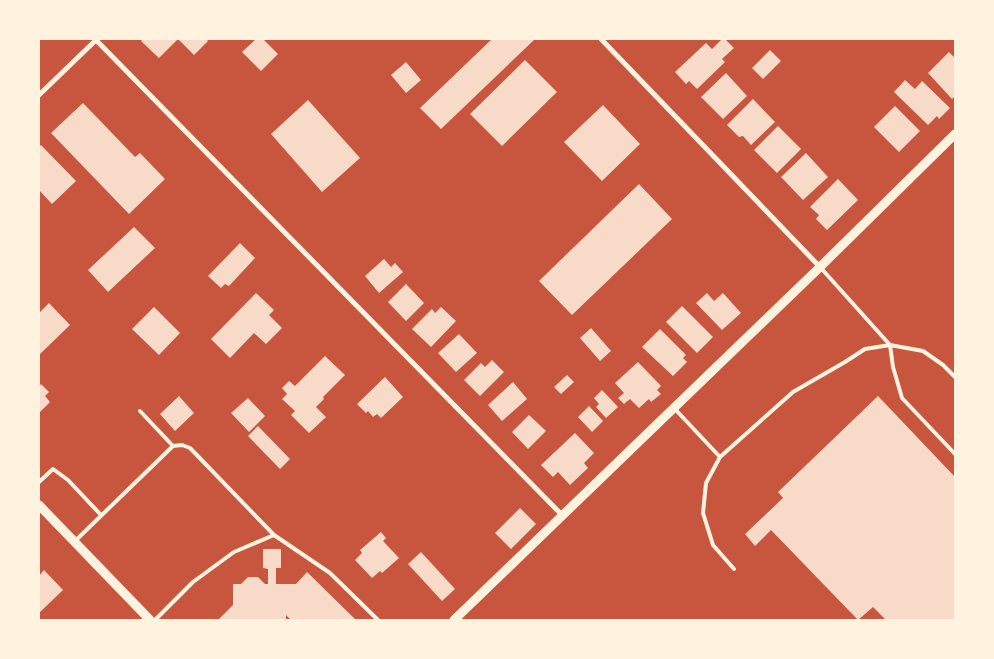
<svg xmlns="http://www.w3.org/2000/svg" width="994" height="659" font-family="Spectral,serif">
  <rect width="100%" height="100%" fill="#c8553d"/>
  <path fill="#f7dbc8" d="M144,39H206L208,41L194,55L178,39L159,58L141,41Z
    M256,39H263L278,54L261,71L242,52Z
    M492,39H535L441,129L420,108Z
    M722,39H725L734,48L722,59L725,62L697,89L689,81L686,84L675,72L706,43L712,49Z
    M770,50L781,61L763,79L752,68Z
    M949,52L955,58V96L952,99L928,73Z
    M525,60L557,92L502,146L470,114Z
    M406,62L421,80L406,93L391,75Z
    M726,73L747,96L723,119L701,97Z
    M905,80L915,89L922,81L950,108L939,119L937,116L928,125L894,92Z
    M753,99L775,122L751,145L743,136L739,137L727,125Z
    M308,100L360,158L322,192L271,134Z
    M83,103L135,157L140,153L165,179L129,214L51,133Z
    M603,105L640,144L602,181L564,142Z
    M895,106L920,131L899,152L874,127Z
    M778,126L801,149L777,173L754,150Z
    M41,145L76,181L52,204L39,190V147Z
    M806,153L828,177L803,200L781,177Z
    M838,179L858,200L827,230L816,219L819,215L810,207Z
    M639,184L672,219L572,315L539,281Z
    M134,227L155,248L108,292L88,270Z
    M240,243L255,258L229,286L225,284L221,288L208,276Z
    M384,259L391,267L395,263L403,272L379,293L365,276Z
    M406,284L424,303L406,321L388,302Z
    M256,293L274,310L269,315L282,328L266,344L254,333L230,358L211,339Z
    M707,293L714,301L723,293L741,313L722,330L696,303Z
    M49,303L70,325L39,355V313Z
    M682,306L713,337L697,353L666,322Z
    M154,307L180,333L159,355L132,329Z
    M441,307L456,321L431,347L412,329L432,309L435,313Z
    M591,328L611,351L600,361L580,338Z
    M660,329L686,355L683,358L687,362L673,376L642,347Z
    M459,334L477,353L456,372L438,353Z
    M325,356L345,375L323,397L324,399L316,407L326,417L309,433L291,415L295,411L282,399L287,394L282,388L289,381L295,386Z
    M492,360L504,372L480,396L464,380L481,363L485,367Z
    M638,362L661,386L657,390L661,394L651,402L649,399L639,408L630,399L624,404L618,398L624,393L615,383Z
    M567,375L574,382L561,394L554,387Z
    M385,377L403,397L381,418L377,414L373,417L368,411L366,413L357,404Z
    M513,382L527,399L502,421L488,405Z
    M41,384L49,392L45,396L50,402L39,413V387Z
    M602,390L618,407L606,418L596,407L599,404L594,398Z
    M179,396L194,413L175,431L160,414Z
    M878,396L955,477V620H886L873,607L858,620L771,530L755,546L745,534L783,498L778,492Z
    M248,398L265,416L249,432L231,413Z
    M589,406L603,421L592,432L578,417Z
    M529,415L546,431L528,449L512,432Z
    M258,426L290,459L280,469L248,436Z
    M575,433L594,453L584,463L588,468L570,485L558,472L553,477L541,465Z
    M520,508L536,524L511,549L495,533Z
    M381,532L386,538L383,541L399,558L382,573L380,571L372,578L355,560L362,553L360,550Z
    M263,549H281V568H276V584H296L307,572L356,620H291L286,615V620H218L233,605V584H241L248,577H258L265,584H268V569L263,568Z
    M421,552L455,589L442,601L408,564Z
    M44,570L63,590L39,613V576Z"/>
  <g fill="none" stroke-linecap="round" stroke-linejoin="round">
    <path stroke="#fff3e0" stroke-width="4" d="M820,267L890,345L893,367L902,398L955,454
      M674,408L720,457L793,392L845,362L865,349L890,345L923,351L943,365L955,377
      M173,446L182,445L190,448L274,535
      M720,457L706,483L703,513L713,545L734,569
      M39,482L53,469L68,480L101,515
      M74,542L173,446L140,411
      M155,620L193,582L234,552L274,535L330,573L378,620"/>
    <path stroke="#fff3e0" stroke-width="5" d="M95,39L562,515
      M601,39L820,267
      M39,95L97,39"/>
    <path stroke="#fff3e0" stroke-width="9" d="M39,505L150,620
      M454,620L820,267L955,134"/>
  </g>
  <rect width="994" height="659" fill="none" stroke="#fff3e0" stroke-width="80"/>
</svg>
